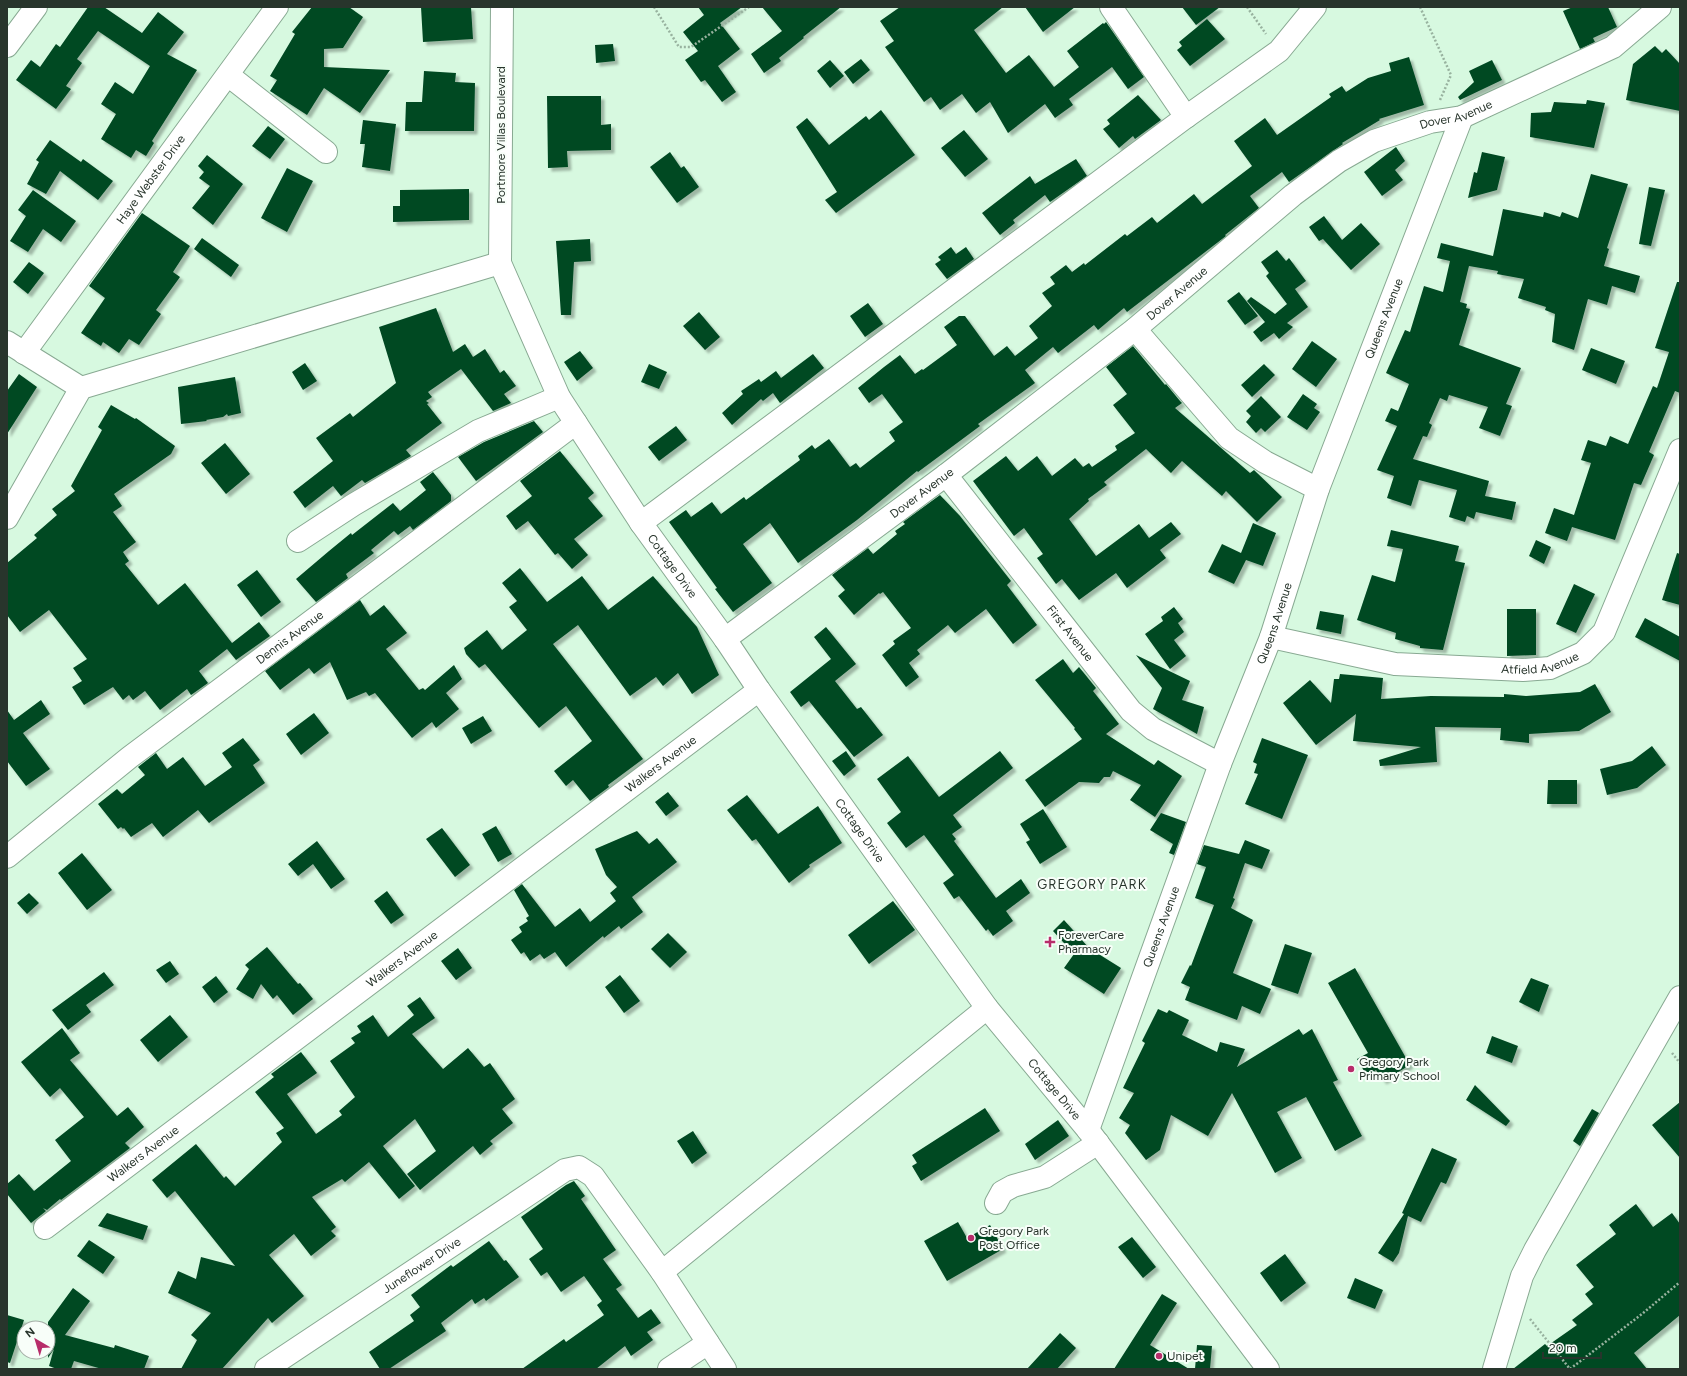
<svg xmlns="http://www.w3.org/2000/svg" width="1687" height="1376" font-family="Figtree,sans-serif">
  <defs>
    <filter id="shadow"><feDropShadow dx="3.5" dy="3.5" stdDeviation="1" flood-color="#0004"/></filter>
  </defs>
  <rect width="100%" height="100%" fill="#d7f9e0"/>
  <path fill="#004824" filter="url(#shadow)" d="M88,7H104L142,33L158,12L184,32L167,54L197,70L152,141L154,143L146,156L136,150L131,158L101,139L116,114L101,104L115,82L133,94L150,66L98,31L77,59L82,63L66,86L71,89L56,109L16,80L31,60L40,67L56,44L60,47Z
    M312,7H349L363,17L343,48L324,49V67L390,70L360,113L324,88L307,115L270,91L277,80L270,76L295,34L292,32Z
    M421,7H471L473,39L423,42Z
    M698,7H742L720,23L740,49L718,66L736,92L722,102L705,80L701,82L685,60L698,51L683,32L704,15Z
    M762,7H841L803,37L804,38L779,58L781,61L764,73L751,54L782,31Z
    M900,7H1003L974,30L1006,73L1029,55L1054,87L1079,67L1067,51L1103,23L1104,24L1106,22L1144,77L1128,89L1112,67L1069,99L1073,105L1055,118L1045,104L1008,133L990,102L976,113L962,94L940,110L931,97L924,102L885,47L894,41L880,21Z
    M1025,7H1075L1043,32Z
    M1182,7H1220L1196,25Z
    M1573,7H1608L1617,27L1593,38L1595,42L1580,49L1563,11Z
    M1207,19L1225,39L1190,66L1177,50L1182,46L1179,42Z
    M613,44L615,61L596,63L595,45Z
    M1655,46L1662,53L1666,49L1680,64V111L1626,100L1633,64Z
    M1409,57L1424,105L1379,119L1380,120L1342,143L1343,144L1289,182L1282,172L1250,196L1259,208L1225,235L1226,236L1127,312L1124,308L1098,330L1094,325L1058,353L1053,347L1025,370L1035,383L978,424L980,426L918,472L917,471L857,520L798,563L770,523L743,544L772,583L733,612L715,589L717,588L669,522L686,510L691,517L712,502L721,514L744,497L746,500L800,460L798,456L812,445L815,449L829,439L850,467L856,463L860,468L895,441L889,432L903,422L882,394L869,403L858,388L884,367L900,355L915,374L922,369L923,370L957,345L944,327L959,316H965L994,356L1007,346L1015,356L1038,338L1029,326L1052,306L1042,293L1055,284L1050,277L1066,265L1072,272L1084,263L1085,265L1125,234L1127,236L1152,217L1157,223L1194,194L1202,204L1252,166L1234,141L1265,118L1277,135L1331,97L1329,94L1342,86L1346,92L1368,78L1391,71L1389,63Z
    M861,59L870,70L853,84L844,72Z
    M830,60L844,76L830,88L817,71Z
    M1492,60L1502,80L1460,100L1458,97L1474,82L1469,71Z
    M424,71L456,73L455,82L475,83L474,131H405L406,102H422Z
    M1138,95L1161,120L1135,139L1133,136L1119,148L1103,129L1110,124L1107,120Z
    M547,96H601V125L611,124V150L567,151L568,167L548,168Z
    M1587,100L1605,103L1594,148L1530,137L1531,113L1551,112L1554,102L1586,104Z
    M881,110L915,155L836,213L825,200L837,192L796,127L807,118L829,145L866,116L869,120Z
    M363,120L396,124L390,171L362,167L365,144H360Z
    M268,126L285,139L270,159L252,146Z
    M964,130L988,159L965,177L941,148Z
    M50,140L81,162L83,159L113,181L98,200L60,171L46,194L27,184L39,162L36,160Z
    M1396,147L1405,161L1395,170L1403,180L1382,196L1364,172Z
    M670,152L681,168L684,166L699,187L677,203L650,167Z
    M1482,152L1505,157L1497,190L1468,198L1474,172L1477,173Z
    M207,155L243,184L213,225L192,208L210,186L199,178L204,172L198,166Z
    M1076,159L1087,176L1050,202L1045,195L1013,220L1015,223L1000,235L982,213L1030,176L1035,184Z
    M287,168L313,181L287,232L261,218Z
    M1591,174L1628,184L1607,248L1609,249L1604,266L1640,276L1635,293L1612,286L1607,305L1588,299L1574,350L1552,342L1555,314L1545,310L1546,307L1518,298L1524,279L1497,274L1498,271L1469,266L1460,302L1467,304L1466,308L1470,309L1459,345L1521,368L1506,404L1512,406L1500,436L1479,428L1488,407L1449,395L1447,401L1440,398L1429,423L1432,425L1427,437L1423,436L1413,459L1489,481L1485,496L1516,502L1512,520L1476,512L1474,519L1467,516L1465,522L1449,517L1457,490L1419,480L1411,506L1387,498L1394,476L1377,470L1397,426L1385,421L1391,408L1398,411L1409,384L1386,373L1405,330L1410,332L1424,286L1443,292L1450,261L1437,258L1441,243L1493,256L1503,209L1543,217L1544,212L1560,217L1562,212L1578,218Z
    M1649,187L1665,190L1651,246L1639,244Z
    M469,189V220L393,222V206H400V190Z
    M33,190L76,221L61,242L43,229L28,252L10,241L26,216L18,210Z
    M142,213L190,246L173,272L180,277L156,310L161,314L139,345L129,339L119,353L103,342L101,346L81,333L105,298L89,286Z
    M1324,216L1342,240L1361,223L1380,244L1351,270L1323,239L1319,241L1309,227Z
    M202,238L239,265L231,277L194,249Z
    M590,239L591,261L574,262L571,315H561L556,241Z
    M951,247L956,254L966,247L974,259L947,279L935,264L941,260L938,257Z
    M1277,250L1286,261L1289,258L1306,281L1295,289L1308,307L1287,323L1293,327L1279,339L1274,333L1261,342L1253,332L1265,322L1247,301L1251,297L1275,314L1287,304L1266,276L1269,273L1261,262Z
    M29,262L44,273L28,294L13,282Z
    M1677,282H1680V393L1675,391L1649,452L1654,455L1641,485L1634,483L1615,540L1572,527L1567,541L1545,533L1554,508L1574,515L1591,463L1581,460L1588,440L1606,446L1610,436L1628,444L1653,386L1657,388L1669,352L1655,348Z
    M1239,292L1258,316L1245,325L1227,301Z
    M868,303L883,324L865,337L850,316Z
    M436,308L453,352L465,344L473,357L485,349L500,373L504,370L516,386L504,394L511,403L493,411L461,369L428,392L432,397L426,401L429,403L427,404L442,423L406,450L411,456L365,483L362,480L341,496L333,486L305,508L293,492L333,461L316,438L350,413L353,417L396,383L379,327Z
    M699,312L720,337L705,350L683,326Z
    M1312,341L1337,359L1316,387L1292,369Z
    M1133,346L1165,385L1166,384L1180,401L1182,403L1175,408L1250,473L1254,470L1282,497L1257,522L1226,491L1222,496L1182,461L1171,473L1146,449L1104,482L1107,485L1088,499L1089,501L1069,519L1096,556L1139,524L1149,538L1171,522L1181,534L1160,550L1166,558L1127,588L1116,573L1079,600L1062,579L1056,584L1037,558L1043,554L1024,528L1014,536L973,481L1006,456L1018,471L1037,456L1052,476L1075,458L1083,467L1089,463L1092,467L1117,450L1115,446L1135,433L1113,405L1127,394L1106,367Z
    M1591,348L1625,361L1616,384L1582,370Z
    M580,351L593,368L577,381L564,362Z
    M813,354L824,368L780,403L773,393L763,401L761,399L732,425L722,413L743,394L741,391L759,379L761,382L776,371L781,378Z
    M305,363L317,381L303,390L292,372Z
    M649,364L667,372L659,389L641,382Z
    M1264,364L1275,375L1252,397L1241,385Z
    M19,374L37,387L7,434V391Z
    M235,377L241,413L228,416L227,414L223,417L206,420L207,421L181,424L178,387Z
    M1303,394L1317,404L1314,408L1320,412L1307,430L1287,417Z
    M1261,396L1281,417L1265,432L1261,428L1256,433L1246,422L1251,416L1246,411Z
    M111,405L135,419L136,418L175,446L171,454L114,494L122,506L113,512L136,542L123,552L129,561L125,564L158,605L185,583L232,643L259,622L270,636L236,660L227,649L199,671L208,683L191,695L187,689L160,710L145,691L133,700L129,695L123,700L113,687L84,705L72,687L82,681L73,668L87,659L49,610L20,632L7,615V563L37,538L34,535L57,515L52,509L75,491L71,486L102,430L98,427Z
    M534,421L543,432L476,481L458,457L484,442Z
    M676,426L687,440L659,461L648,447Z
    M225,443L250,474L226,494L201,463Z
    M560,451L594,493L588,498L603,516L574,539L588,555L572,569L558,553L555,555L528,521L516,530L506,516L532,496L520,481Z
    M433,472L451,495V501L413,530L410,526L398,535L394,531L371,550L374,553L346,574L348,578L316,602L296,579L329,551L351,533L352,535L393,503L400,511L426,490L420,482Z
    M940,495L960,516L1011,581L1007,585L1037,625L1013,644L986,609L955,633L948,625L917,650L920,654L909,663L919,677L906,687L882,655L895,644L893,641L911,628L883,592L880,594L879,593L854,615L838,596L845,590L832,575L868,548L873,554L897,534L895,531L905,524L903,522Z
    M1253,523L1276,533L1263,566L1246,560L1234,584L1208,572L1222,544L1241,553Z
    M1391,530L1459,546L1455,561L1465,563L1443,650L1420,648V646L1395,639L1396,633L1357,620L1372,575L1395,582L1403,549L1387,546Z
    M1536,540L1551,547L1544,564L1529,556Z
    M1677,553L1680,554V605L1662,600Z
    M520,568L547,602L582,576L608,610L653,576L697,627L719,675L692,694L678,673L663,686L656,677L630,696L578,625L553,644L643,759L608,785L609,787L590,801L573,780L566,786L554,771L592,741L566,706L539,728L485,664L479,668L466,654L464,648L487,630L502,650L527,630L509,607L517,601L502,583Z
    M257,570L281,602L261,617L237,585Z
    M1574,584L1595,594L1576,633L1556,624Z
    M360,600L370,616L384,605L407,633L386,649L419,690L423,688L425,690L454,665L462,679L446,693L459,709L436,728L432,722L412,738L375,693L369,696L366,692L347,700L330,662L314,674L309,668L280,690L265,671Z
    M1174,607L1183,619L1178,623L1184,632L1174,640L1186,656L1170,669L1145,634L1163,621L1161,617Z
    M1507,609H1536V655L1507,656Z
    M1320,611L1344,615L1341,634L1316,629Z
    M1645,618L1680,637V661L1635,637Z
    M826,627L856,664L835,681L857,709L861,707L883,735L854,757L809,701L801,707L790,692L831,659L814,637Z
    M1136,655L1190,681L1182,700L1204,707L1197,734L1153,709L1162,688Z
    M1063,659L1073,673L1079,667L1096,688L1093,691L1119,724L1106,734L1154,765L1158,760L1182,776L1155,817L1130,800L1141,785L1113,771L1110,777H1104L1099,783L1079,782L1045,807L1025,780L1082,739L1074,729L1075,728L1035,680Z
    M1340,674L1383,678L1381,699L1431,696L1504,697V694L1526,696L1580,692L1595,684L1611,712L1579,731L1529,734V743L1500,740L1501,728L1435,727L1437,762L1380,766L1379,760L1421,747L1353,741L1356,714L1316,745L1283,703L1310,680L1331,703L1334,679H1339Z
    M41,700L50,714L23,733L50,769L26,786L7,761V710L14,720Z
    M314,713L329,733L301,755L286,734Z
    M483,716L492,731L471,744L462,728Z
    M243,738L260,760L253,765L265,783L209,823L198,810L163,837L152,823L131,837L124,828L123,829L121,827L118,829L98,804L117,789L122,794L145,775L138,767L156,753L167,769L183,757L205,786L232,767L222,753Z
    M1262,738L1308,755L1282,819L1245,804L1258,774L1254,773L1257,764L1253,762Z
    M1652,746L1666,765L1637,788L1607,795L1600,769L1632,761Z
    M846,751L856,766L844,776L832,761Z
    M1000,751L1013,768L953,815L962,827L952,834L956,839L954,841L996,898L1021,879L1030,893L1006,911L1013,921L993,936L988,929L986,931L959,896L954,899L943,883L954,875L924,835L906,848L887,823L901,812L877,779L908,756L939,797Z
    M1548,780H1577V804H1547Z
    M668,792L679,806L666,816L655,802Z
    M747,795L778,834L818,806L842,843L809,865L810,867L789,883L756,839L752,841L727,810Z
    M1043,809L1067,847L1040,864L1026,842L1030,840L1020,824Z
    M1161,813L1186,822L1174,855L1169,853L1173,844L1150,830Z
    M496,826L512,854L498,862L482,834Z
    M442,828L470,865L455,877L426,839Z
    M637,831L649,844L657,838L677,862L632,897L643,912L621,929L619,926L604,938L603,936L566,967L555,952L544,959L540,954L530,961L524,952L521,954L511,940L522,932L519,927L528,921L526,918L529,916L514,890L522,884L555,927L580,908L590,922L616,901L610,893L617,887L606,875L595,849Z
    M1245,840L1270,850L1262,869L1245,863L1233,898L1235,899L1231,908L1253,920L1233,973L1271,989L1260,1014L1242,1006L1237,1020L1185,1000L1190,987L1181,983L1190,965L1191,966L1214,905L1195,898L1206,867L1197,864L1204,845L1239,854Z
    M317,841L345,879L331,889L313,864L298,876L288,864Z
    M82,853L112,890L87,910L58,873Z
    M387,891L404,915L391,924L374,901Z
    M29,893L39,903L27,914L17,903Z
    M893,901L915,930L869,964L848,935Z
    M1064,920L1089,948L1121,968L1104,994L1064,968L1074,954L1053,931Z
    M668,933L687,952L670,968L651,949Z
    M1285,944L1312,953L1298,994L1271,985Z
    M267,947L298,984L300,983L313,999L293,1015L277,995L273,999L261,984L253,999L236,989L249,969L245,965Z
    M458,948L472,968L456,980L441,961Z
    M170,961L179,974L166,983L156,970Z
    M1355,968L1410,1065L1383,1081L1376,1070L1367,1076L1357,1059L1368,1053L1328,983Z
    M104,972L114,985L86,1005L91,1012L68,1030L52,1010Z
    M620,975L640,1001L624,1013L605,987Z
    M216,976L228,992L214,1003L202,987Z
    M1531,978L1549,985L1539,1012L1519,1002Z
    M420,997L435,1018L412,1034L443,1069L468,1048L484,1067L490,1063L515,1099L502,1109L513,1123L490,1141L493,1144L480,1155L473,1146L420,1190L407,1174L436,1151L415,1119L383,1146L415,1186L399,1199L369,1162L345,1182L342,1179L312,1197L336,1227L331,1231L336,1236L311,1256L294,1234L269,1255L304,1296L272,1323L268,1318L222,1369H181L197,1340L191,1335L211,1313L168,1293L178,1271L196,1279L201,1257L235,1266L175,1191L167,1198L152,1180L196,1144L224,1178L226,1176L235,1186L282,1142L276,1133L284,1128L255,1092L274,1077L271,1074L301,1052L317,1073L287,1094L316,1134L342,1115L339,1111L355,1097L330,1061L355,1043L351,1038L361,1032L357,1026L373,1015L388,1037L414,1015L407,1006Z
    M1158,1009L1167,1013L1169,1010L1189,1020L1182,1035L1217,1052L1220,1042L1245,1049L1237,1067L1299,1029L1303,1035L1312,1029L1338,1080L1333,1082L1362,1136L1335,1151L1306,1097L1277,1112L1302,1158L1275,1173L1232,1093L1208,1136L1171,1115L1160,1150L1146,1160L1125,1133L1130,1125L1119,1118L1134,1093L1123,1088L1145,1043L1142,1041Z
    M170,1015L188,1037L158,1062L140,1040Z
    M62,1028L80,1053L70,1060L117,1116L128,1107L144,1127L125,1143L130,1148L61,1200L60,1199L47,1210L43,1208L46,1211L31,1223L7,1194V1184L19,1174L34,1191L71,1161L55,1140L84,1117L60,1088L50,1097L21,1062Z
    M1492,1036L1518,1046L1512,1063L1486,1053Z
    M1475,1085L1510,1121L1506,1126L1466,1100Z
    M1680,1102V1158L1652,1125Z
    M985,1108L1000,1131L921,1181L912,1166L917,1163L912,1155Z
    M1592,1109L1599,1113L1580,1146L1573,1141Z
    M1058,1120L1069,1136L1035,1160L1025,1144Z
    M693,1131L707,1153L692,1164L677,1141Z
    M1432,1148L1457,1159L1446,1184L1441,1182L1421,1222L1408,1216L1399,1253L1393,1262L1378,1253L1404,1214L1402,1213Z
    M574,1181L585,1196L581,1199L616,1250L603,1259L622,1285L616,1289L638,1318L651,1309L661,1323L647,1332L653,1340L631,1356L625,1346L596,1369H522L564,1339L566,1342L604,1315L597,1305L602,1301L584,1276L561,1292L547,1272L541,1276L529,1259L543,1249L521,1217L566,1185Z
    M1636,1204L1653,1227L1672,1213L1680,1224V1315L1634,1353L1647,1369H1513L1545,1344L1547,1346L1577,1325L1572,1320L1593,1304L1585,1294L1594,1287L1576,1265L1616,1234L1609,1225Z
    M107,1213L148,1226L143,1240L98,1226Z
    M958,1222L967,1238L990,1225L1003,1249L947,1281L924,1241Z
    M1132,1237L1156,1267L1143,1278L1118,1247Z
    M89,1240L115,1257L103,1274L77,1256Z
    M489,1241L504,1261L506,1260L519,1277L486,1301L484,1298L475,1304L472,1299L441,1323L446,1331L389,1369H380L369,1352L414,1321L410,1315L420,1307L411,1295L451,1265L453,1267Z
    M1285,1254L1306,1283L1281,1302L1260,1273Z
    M1355,1278L1383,1290L1375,1309L1347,1298Z
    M73,1288L90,1301L65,1335L114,1348L115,1345L149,1356L144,1369H102L74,1361L71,1369H57L49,1366L54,1349L48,1358V1322Z
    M1162,1294L1177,1303L1150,1345L1189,1369H1114Z
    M7,1315L24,1320L10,1363L7,1362Z
    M1060,1333L1076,1348L1057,1369H1027Z
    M1197,1345L1212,1346L1210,1369H1195Z"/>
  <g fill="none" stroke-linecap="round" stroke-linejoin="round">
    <g stroke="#88a992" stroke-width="24">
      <g id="minor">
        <path id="s1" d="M502,7L500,263L559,397L641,523L725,639L759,690L987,1008L1088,1130L1268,1369"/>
        <path d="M1111,7L1186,117"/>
        <path d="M7,46L36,7"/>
        <path d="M228,75L326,152"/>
        <path d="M1135,329L1229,438L1265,462L1318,489"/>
        <path d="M7,342L81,388"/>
        <path id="s2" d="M24,353L277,7"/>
        <path id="s3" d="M946,475L1131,711L1153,729L1220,764"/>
        <path d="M7,518L81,388L500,263"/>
        <path d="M641,523L1186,117L1279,51L1315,7"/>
        <path d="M298,541L353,505L478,431L559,397"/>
        <path id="s4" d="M1271,637L1395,664L1523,670L1550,668L1583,653L1604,632L1680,450"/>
        <path id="s5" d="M725,639L946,475L1135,329L1293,195L1339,161L1374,141L1430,122L1462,117L1613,47L1660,7"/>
        <path id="s6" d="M7,857L130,757L576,423"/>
        <path id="s7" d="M1088,1130L1220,764L1271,637L1318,489L1462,117"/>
        <path d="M996,1203L1002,1192L1013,1186L1045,1177L1098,1143"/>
        <path id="s8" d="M45,1228L759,690"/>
        <path d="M662,1272L987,1008"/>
        <path id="s9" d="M266,1369L565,1170L579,1167L593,1176L662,1272L725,1369"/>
        <path d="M669,1369L708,1343"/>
        <path d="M1494,1369L1522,1276L1535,1250L1680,997"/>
      </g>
    </g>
    <path stroke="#98b29f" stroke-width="2.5" stroke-dasharray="2 2" stroke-linecap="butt" d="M654,7L679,47H691L749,7
      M1247,7L1266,34
      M1420,7L1451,75L1440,100
      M1672,1053L1680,1063
      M1530,1319L1570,1369
      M1570,1369L1642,1314L1680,1282"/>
    <use href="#minor" stroke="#fff" stroke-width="22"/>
  </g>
  <g fill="#b72d6a" stroke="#f8fef9" stroke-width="1.5">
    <path d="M1048 936h4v4h4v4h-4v4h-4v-4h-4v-4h4z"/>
    <circle cx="1351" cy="1069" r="4"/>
    <circle cx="971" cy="1238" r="4"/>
    <circle cx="1159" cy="1356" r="4"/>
  </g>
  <g text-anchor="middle" stroke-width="4" stroke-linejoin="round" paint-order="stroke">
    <g font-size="12" fill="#28352c" stroke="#f8fef9">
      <text dy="4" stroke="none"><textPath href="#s5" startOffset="905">Dover Avenue</textPath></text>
      <text transform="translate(501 135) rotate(-90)" y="4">Portmore Villas Boulevard</text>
      <text dy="4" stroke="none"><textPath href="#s2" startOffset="215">Haye Webster Drive</textPath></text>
      <text dy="4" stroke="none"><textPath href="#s5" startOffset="569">Dover Avenue</textPath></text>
      <text dy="4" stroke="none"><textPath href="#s7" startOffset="864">Queens Avenue</textPath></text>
      <text dy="4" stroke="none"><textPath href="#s5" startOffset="245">Dover Avenue</textPath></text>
      <text dy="4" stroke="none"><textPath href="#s1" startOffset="606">Cottage Drive</textPath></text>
      <text dy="4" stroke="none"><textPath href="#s7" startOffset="540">Queens Avenue</textPath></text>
      <text dy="4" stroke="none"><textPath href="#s3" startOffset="201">First Avenue</textPath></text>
      <text dy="4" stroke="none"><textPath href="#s6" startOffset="358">Dennis Avenue</textPath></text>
      <text dy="4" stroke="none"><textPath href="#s4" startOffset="273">Atfield Avenue</textPath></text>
      <text dy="4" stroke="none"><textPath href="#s8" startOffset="771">Walkers Avenue</textPath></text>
      <text dy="4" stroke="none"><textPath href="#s1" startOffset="930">Cottage Drive</textPath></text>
      <text dy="4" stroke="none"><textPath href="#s7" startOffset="216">Queens Avenue</textPath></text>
      <text dy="4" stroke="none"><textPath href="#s8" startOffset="447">Walkers Avenue</textPath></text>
      <text dy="4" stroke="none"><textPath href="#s1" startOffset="1254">Cottage Drive</textPath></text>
      <text dy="4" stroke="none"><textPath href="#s8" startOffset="123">Walkers Avenue</textPath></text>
      <text dy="4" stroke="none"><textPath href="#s9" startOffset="187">Juneflower Drive</textPath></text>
    </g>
    <g font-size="12" fill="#28352c" stroke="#f8fef9" text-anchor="start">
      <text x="1058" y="939">ForeverCare<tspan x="1058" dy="14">Pharmacy</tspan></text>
      <text x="1359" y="1066">Gregory Park<tspan x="1359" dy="14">Primary School</tspan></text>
      <text x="979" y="1235">Gregory Park<tspan x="979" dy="14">Post Office</tspan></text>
      <text x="1167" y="1360">Unipet</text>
    </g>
    <g font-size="13" letter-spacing="1" fill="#28352c" stroke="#f8fef9">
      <text x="1092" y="889">GREGORY PARK</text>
    </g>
  </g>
  <rect width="1687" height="1376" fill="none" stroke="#28352c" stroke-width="16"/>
  <g transform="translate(36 1340) rotate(322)"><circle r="19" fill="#f8fef9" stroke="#a5aea7"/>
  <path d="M0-3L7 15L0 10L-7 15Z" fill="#b72d6a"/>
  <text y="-6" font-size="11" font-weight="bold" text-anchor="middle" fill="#28352c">N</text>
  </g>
  <path d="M1543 1352v6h58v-6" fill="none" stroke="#28352c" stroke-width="2"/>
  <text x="1549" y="1352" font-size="12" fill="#28352c" stroke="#f8fef9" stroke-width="3" paint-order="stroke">20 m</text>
</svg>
